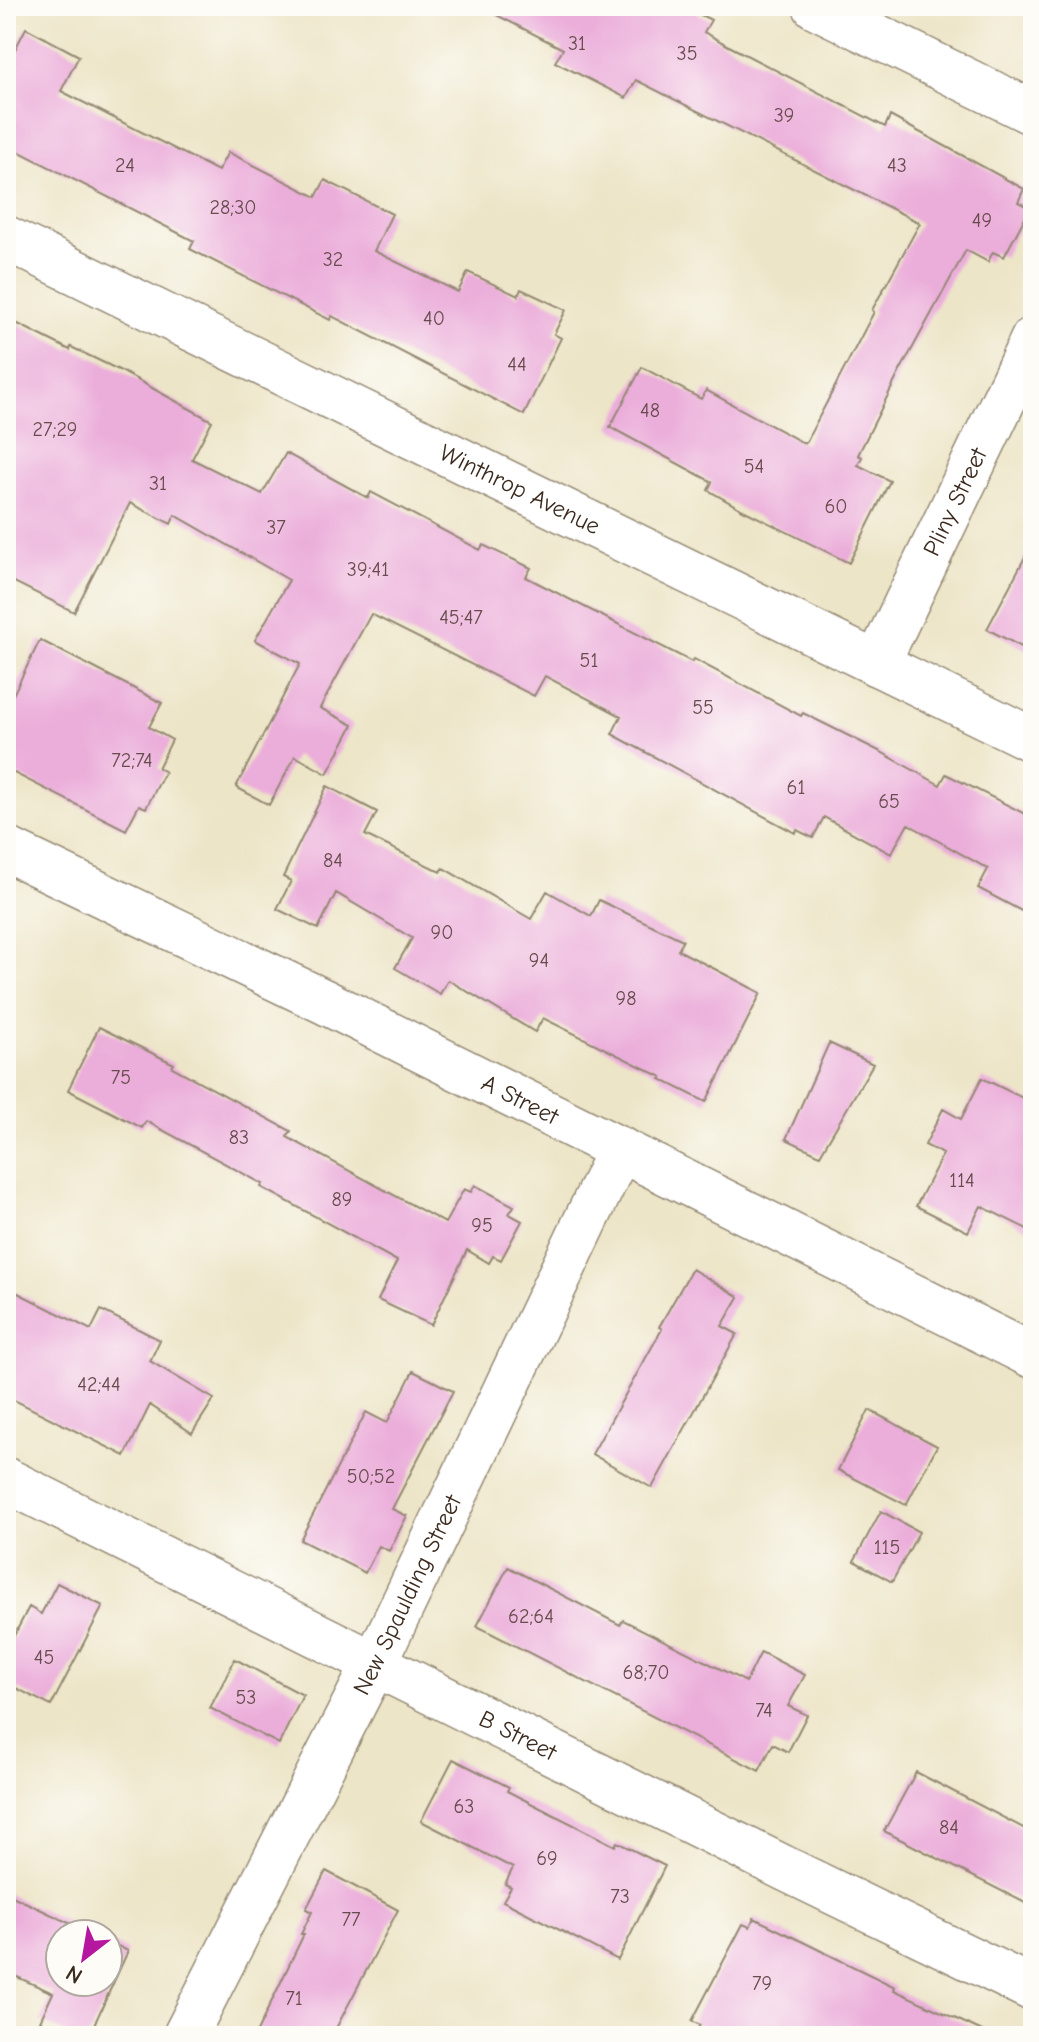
<svg xmlns="http://www.w3.org/2000/svg" width="1039" height="2042" font-family="'Comic Neue',sans-serif">
  <rect width="100%" height="100%" fill="#fdfcf7"/>
  <filter id="ink" filterUnits="userSpaceOnUse"><feTurbulence type="fractalNoise" baseFrequency=".0125" numOctaves="2"/><feDisplacementMap in="SourceGraphic" scale="16" xChannelSelector="R" yChannelSelector="G"/><feConvolveMatrix kernelMatrix="1 2 1 2 8 2 1 2 1" color-interpolation-filters="sRGB"/></filter>
  <filter id="wash" filterUnits="userSpaceOnUse"><feTurbulence type="fractalNoise" baseFrequency=".006" numOctaves="4" result="noise"/><feDisplacementMap in="SourceGraphic" scale="32" xChannelSelector="R" yChannelSelector="G"/><feGaussianBlur stdDeviation="1.8" result="paint"/><feColorMatrix in="noise" values="0 0 0 0 0 0 0 0 0 0 0 0 0 0 0 0 0 1.4 0 .05"/><feComposite in="paint" operator="in"/></filter>
  <g filter="url(#wash)">
    <rect width="100%" height="100%" fill="#ede5c8"/>
    <g id="blocks">
      <path fill="#ebadda" d="M479,6H683L711,20L704,32L729,46L885,127L890,116L1024,189L1018,202L1030,208L1004,257L993,252L988,262L966,250L900,371L858,455L862,457L858,465L890,481L849,563L743,510L708,490L712,482L610,427L642,367L701,399L706,390L805,444L874,312L872,310L920,223L636,80L626,98L555,62L563,49Z
        M26,28L79,56L61,91L218,171L228,152L316,197L325,180L392,214L374,251L458,292L468,272L518,296L521,289L566,310L554,334L561,338L524,415L332,316L330,320L190,249L194,241L6,145V67Z
        M6,318L70,350L71,347L123,372L212,421L192,459L262,494L286,453L368,498L371,492L480,550L483,545L531,568L526,577L692,662L694,659L801,716L803,713L881,752L940,785L946,774L1033,818V917L978,888L988,869L908,824L891,854L824,817L813,838L797,830L795,833L612,734L621,716L545,676L534,696L371,614L320,708L353,725L327,774L295,756L269,805L236,787L300,664L255,640L289,580L175,515L171,524L130,503L74,612L6,578Z
        M1033,542V653L987,629Z
        M40,640L162,703L149,727L172,740L158,768L165,772L146,808L139,805L126,830L6,769V709Z
        M327,786L377,812L365,835L441,872L443,868L531,919L547,891L591,916L599,900L683,940L678,950L761,993L706,1102L660,1079L662,1077L543,1018L535,1032L448,980L440,994L395,968L412,938L336,893L318,929L277,909L291,881L283,877Z
        M99,1027L174,1064L172,1067L291,1131L287,1137L445,1223L464,1189L471,1192L475,1185L514,1206L509,1214L522,1221L501,1260L493,1256L489,1263L467,1250L431,1325L378,1300L397,1261L261,1187L263,1184L146,1121L142,1128L68,1090Z
        M829,1043L873,1064L820,1155L786,1139Z
        M982,1078L1033,1103V1232L981,1206L968,1232L916,1206L943,1154L925,1145L943,1109L961,1119Z
        M692,1269L739,1297L722,1326L737,1334L652,1488L592,1454L662,1329L659,1327Z
        M6,1287L91,1330L101,1310L160,1340L150,1361L214,1399L192,1433L150,1405L125,1456L6,1396Z
        M413,1371L453,1391L392,1509L407,1516L389,1551L379,1546L365,1573L300,1540L366,1412L387,1423Z
        M869,1410L937,1446L906,1505L838,1470Z
        M881,1511L919,1532L892,1582L854,1561Z
        M508,1567L620,1625L623,1620L746,1682L761,1652L805,1675L788,1706L807,1715L788,1752L773,1744L759,1771L477,1626Z
        M57,1583L103,1606L51,1706L6,1683V1651L29,1607L41,1614Z
        M235,1659L303,1695L279,1744L210,1708Z
        M453,1759L509,1787L507,1791L615,1846L617,1842L665,1866L618,1960L503,1901L511,1887L505,1884L513,1868L421,1821Z
        M916,1772L1033,1833V1907L884,1831Z
        M326,1871L398,1910L332,2036H255L304,1934H301L312,1912L306,1909Z
        M6,1893L92,1934H60V1982H108V1941L128,1951L89,2036H71L40,2021L53,1993L6,1972Z
        M754,1918L895,1987L894,1990L993,2036H694L700,2025L692,2021L743,1924L750,1927Z"/>
    </g>
  </g>
  <g filter="url(#ink)">
    <use href="#blocks" fill-opacity="0" stroke="#948873" stroke-width="2"/>
    <g fill="none" stroke-linecap="round" stroke-linejoin="round">
      <g stroke="#948873" stroke-width="47">
        <g id="minor">
          <path d="M815,6L1033,113"/>
          <path id="s1" d="M6,238L1033,740"/>
          <path id="s2" d="M877,664L1033,339"/>
          <path id="s3" d="M6,849L323,1001L1033,1356"/>
          <path id="s4" d="M6,1480L788,1870L1033,1989"/>
          <path id="s5" d="M185,2036L375,1663L620,1149"/>
        </g>
      </g>
      <use href="#minor" stroke="#fff" stroke-width="44"/>
    </g>
  </g>
  <g text-anchor="middle" stroke-width="6" stroke-linejoin="round" paint-order="stroke">
    <g font-size="20" fill="#674b4d">
      <text x="577" y="50">31</text>
      <text x="687" y="60">35</text>
      <text x="784" y="122">39</text>
      <text x="125" y="172">24</text>
      <text x="897" y="172">43</text>
      <text x="233" y="214">28;30</text>
      <text x="982" y="227">49</text>
      <text x="333" y="266">32</text>
      <text x="434" y="325">40</text>
      <text x="517" y="371">44</text>
      <text x="650" y="417">48</text>
      <text x="55" y="436">27;29</text>
      <text x="754" y="473">54</text>
      <text x="158" y="490">31</text>
      <text x="836" y="513">60</text>
      <text x="276" y="534">37</text>
      <text x="368" y="576">39;41</text>
      <text x="461" y="624">45;47</text>
      <text x="589" y="667">51</text>
      <text x="703" y="714">55</text>
      <text x="132" y="767">72;74</text>
      <text x="796" y="794">61</text>
      <text x="889" y="808">65</text>
      <text x="333" y="867">84</text>
      <text x="442" y="939">90</text>
      <text x="539" y="967">94</text>
      <text x="626" y="1005">98</text>
      <text x="121" y="1084">75</text>
      <text x="239" y="1144">83</text>
      <text x="962" y="1187">114</text>
      <text x="342" y="1206">89</text>
      <text x="482" y="1232">95</text>
      <text x="99" y="1391">42;44</text>
      <text x="371" y="1483">50;52</text>
      <text x="887" y="1554">115</text>
      <text x="531" y="1623">62;64</text>
      <text x="44" y="1664">45</text>
      <text x="646" y="1679">68;70</text>
      <text x="246" y="1704">53</text>
      <text x="764" y="1717">74</text>
      <text x="464" y="1813">63</text>
      <text x="949" y="1834">84</text>
      <text x="547" y="1865">69</text>
      <text x="620" y="1903">73</text>
      <text x="351" y="1926">77</text>
      <text x="762" y="1990">79</text>
      <text x="294" y="2005">71</text>
    </g>
    <g font-size="24" fill="#3b2a1e" stroke="#fdfcf7">
      <text dy="8" stroke="none"><textPath href="#s1" startOffset="572">Winthrop Avenue</textPath></text>
      <text dy="8" stroke="none"><textPath href="#s2" startOffset="180">Pliny Street</textPath></text>
      <text dy="8" stroke="none"><textPath href="#s3" startOffset="572">A Street</textPath></text>
      <text dy="8" stroke="none"><textPath href="#s5" startOffset="494">New Spaulding Street</textPath></text>
      <text dy="8" stroke="none"><textPath href="#s4" startOffset="572">B Street</textPath></text>
    </g>
  </g>
  <rect width="1039" height="2042" fill="none" stroke="#fdfcf7" stroke-width="32"/>
  <g transform="translate(84 1958) rotate(211)"><circle r="38" fill="#fdfcf7" stroke="#afa8a0" stroke-width="2"/>
  <path d="M0-6L14 30L0 20L-14 30Z" fill="#b5179e"/>
  <text y="-12" font-size="22" font-weight="bold" text-anchor="middle" fill="#3b2a1e">N</text>
  </g>
</svg>
